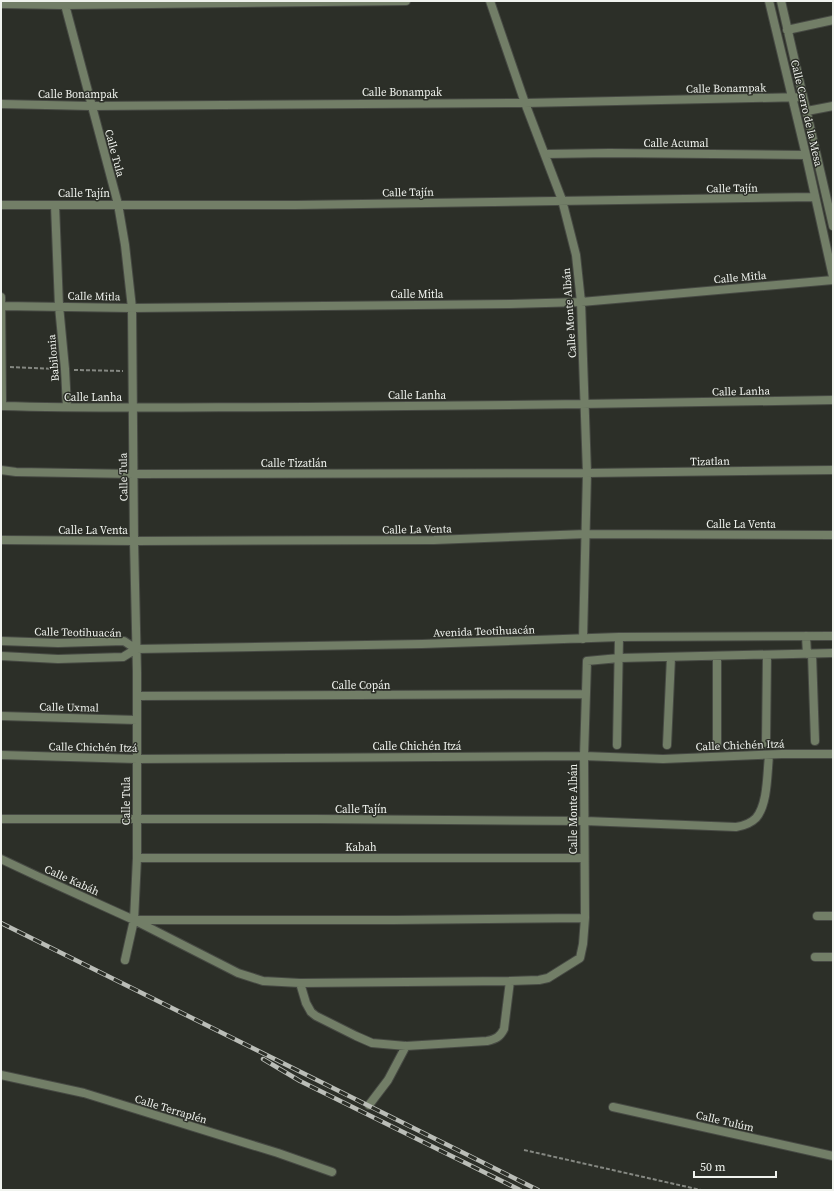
<svg xmlns="http://www.w3.org/2000/svg" width="834" height="1191" font-family="'Source Serif 4',serif">
  <rect width="100%" height="100%" fill="#2c2f28"/>
  <g fill="none" stroke-linecap="round" stroke-linejoin="round">
    <g stroke="#474a44" stroke-width="10">
      <path id="street" d="M64,1L118,204L125,245L132,308L134,541L137,672V858L134,920L125,960
        M490,1L525,103L562,200L576,255L581,302L587,473L583,639
        M769,1L806,155L833,277
        M781,1L833,226
        M1,4L65,5L406,1
        M787,30L833,20
        M1,104L91,106L525,103L803,97
        M807,111L833,106
        M546,154L609,153L806,155
        M1,205H296L815,197
        M55,205L59,306L65,369L67,407
        M1,297L2,406
        M1,306L132,308L510,304L581,302L833,280
        M1,406C103,409 205,407 306,407C482,406 657,403 833,400
        M1,470L16,472L134,474L587,473L833,470
        M1,540L134,541L434,540L586,534L833,535
        M806,636L807,654
        M1,641L58,643L124,641L136,649
        M136,649L422,644L619,637L833,636
        M812,654L815,741
        M1,656L58,659L123,657L136,649
        M137,696L585,694
        M1,716L137,720
        M717,744V656
        M766,744L767,655
        M617,745L619,637
        M667,745L671,657
        M1,755L137,759L584,756L663,759L782,754H833
        M1,819H318L585,821L736,827C743,826 751,823 756,818C768,804 767,773 769,756
        M137,858H584
        M1,859L37,876L134,920L238,973L263,981L300,983L510,981L539,980L548,978L580,958L583,944L585,918L584,756L587,661L619,658L833,653
        M817,916H833
        M137,920H395L585,918
        M815,957H833
        M300,983L306,1003L311,1012L316,1016L356,1036L372,1043L406,1046L487,1041C496,1039 500,1037 504,1029L510,981
        M1,1075L84,1093L278,1153L332,1172
        M369,1105L388,1080L406,1046
        M613,1107L833,1156"/>
    </g>
    <path stroke="#858882" stroke-width="2" stroke-dasharray="4 2" stroke-linecap="butt" d="M10,367L55,369
      M74,370L123,371
      M524,1150L701,1190"/>
    <use href="#street" stroke="#727e67" stroke-width="8"/>
    <g stroke="#babdb7" stroke-width="4.5">
      <path id="rail" d="M1,923L538,1190
        M263,1059L300,1081L520,1190"/>
    </g>
    <use href="#rail" stroke="#2c2f28" stroke-width="3" stroke-dasharray="9" stroke-linecap="butt"/>
  </g>
  <g text-anchor="middle" stroke-width="3" stroke-linejoin="round" paint-order="stroke">
    <g font-size="11" fill="#f0f3ee" stroke="#2c2f28">
      <text transform="translate(726 88) rotate(-1)" y="4">Calle Bonampak</text>
      <text x="402" y="96">Calle Bonampak</text>
      <text x="78" y="98">Calle Bonampak</text>
      <text transform="translate(807 113) rotate(77)" y="4">Calle Cerro de la Mesa</text>
      <text x="676" y="147">Calle Acumal</text>
      <text transform="translate(115 153) rotate(75)" y="4">Calle Tula</text>
      <text transform="translate(732 188) rotate(-1)" y="4">Calle Tajín</text>
      <text transform="translate(408 192) rotate(-1)" y="4">Calle Tajín</text>
      <text x="84" y="197">Calle Tajín</text>
      <text transform="translate(740 277) rotate(-5)" y="4">Calle Mitla</text>
      <text x="417" y="298">Calle Mitla</text>
      <text transform="translate(94 296) rotate(1)" y="4">Calle Mitla</text>
      <text transform="translate(569 313) rotate(-94)" y="4">Calle Monte Albán</text>
      <text transform="translate(53 358) rotate(-95)" y="4">Babilonia</text>
      <text transform="translate(741 391) rotate(-1)" y="4">Calle Lanha</text>
      <text x="417" y="399">Calle Lanha</text>
      <text x="93" y="401">Calle Lanha</text>
      <text transform="translate(710 461) rotate(-1)" y="4">Tizatlan</text>
      <text x="294" y="467">Calle Tizatlán</text>
      <text transform="translate(123 477) rotate(-91)" y="4">Calle Tula</text>
      <text x="741" y="528">Calle La Venta</text>
      <text transform="translate(417 529) rotate(-1)" y="4">Calle La Venta</text>
      <text x="93" y="534">Calle La Venta</text>
      <text transform="translate(484 631) rotate(-2)" y="4">Avenida Teotihuacán</text>
      <text transform="translate(78 632) rotate(1)" y="4">Calle Teotihuacán</text>
      <text x="361" y="689">Calle Copán</text>
      <text transform="translate(69 707) rotate(1)" y="4">Calle Uxmal</text>
      <text transform="translate(740 745) rotate(-2)" y="4">Calle Chichén Itzá</text>
      <text x="417" y="750">Calle Chichén Itzá</text>
      <text transform="translate(93 747) rotate(1)" y="4">Calle Chichén Itzá</text>
      <text transform="translate(126 801) rotate(-90)" y="4">Calle Tula</text>
      <text x="361" y="813">Calle Tajín</text>
      <text transform="translate(573 809) rotate(-90)" y="4">Calle Monte Albán</text>
      <text x="361" y="851">Kabah</text>
      <text transform="translate(72 880) rotate(24)" y="4">Calle Kabáh</text>
      <text transform="translate(171 1109) rotate(17)" y="4">Calle Terraplén</text>
      <text transform="translate(725 1121) rotate(13)" y="4">Calle Tulúm</text>
    </g>
  </g>
  <rect width="834" height="1191" fill="none" stroke="#f0f3ee" stroke-width="4"/>
  <path d="M694 1171v6h82v-6" fill="none" stroke="#f0f3ee" stroke-width="2"/>
  <text x="700" y="1171" font-size="12" fill="#f0f3ee" stroke="#2c2f28" stroke-width="3" paint-order="stroke">50 m</text>
</svg>
